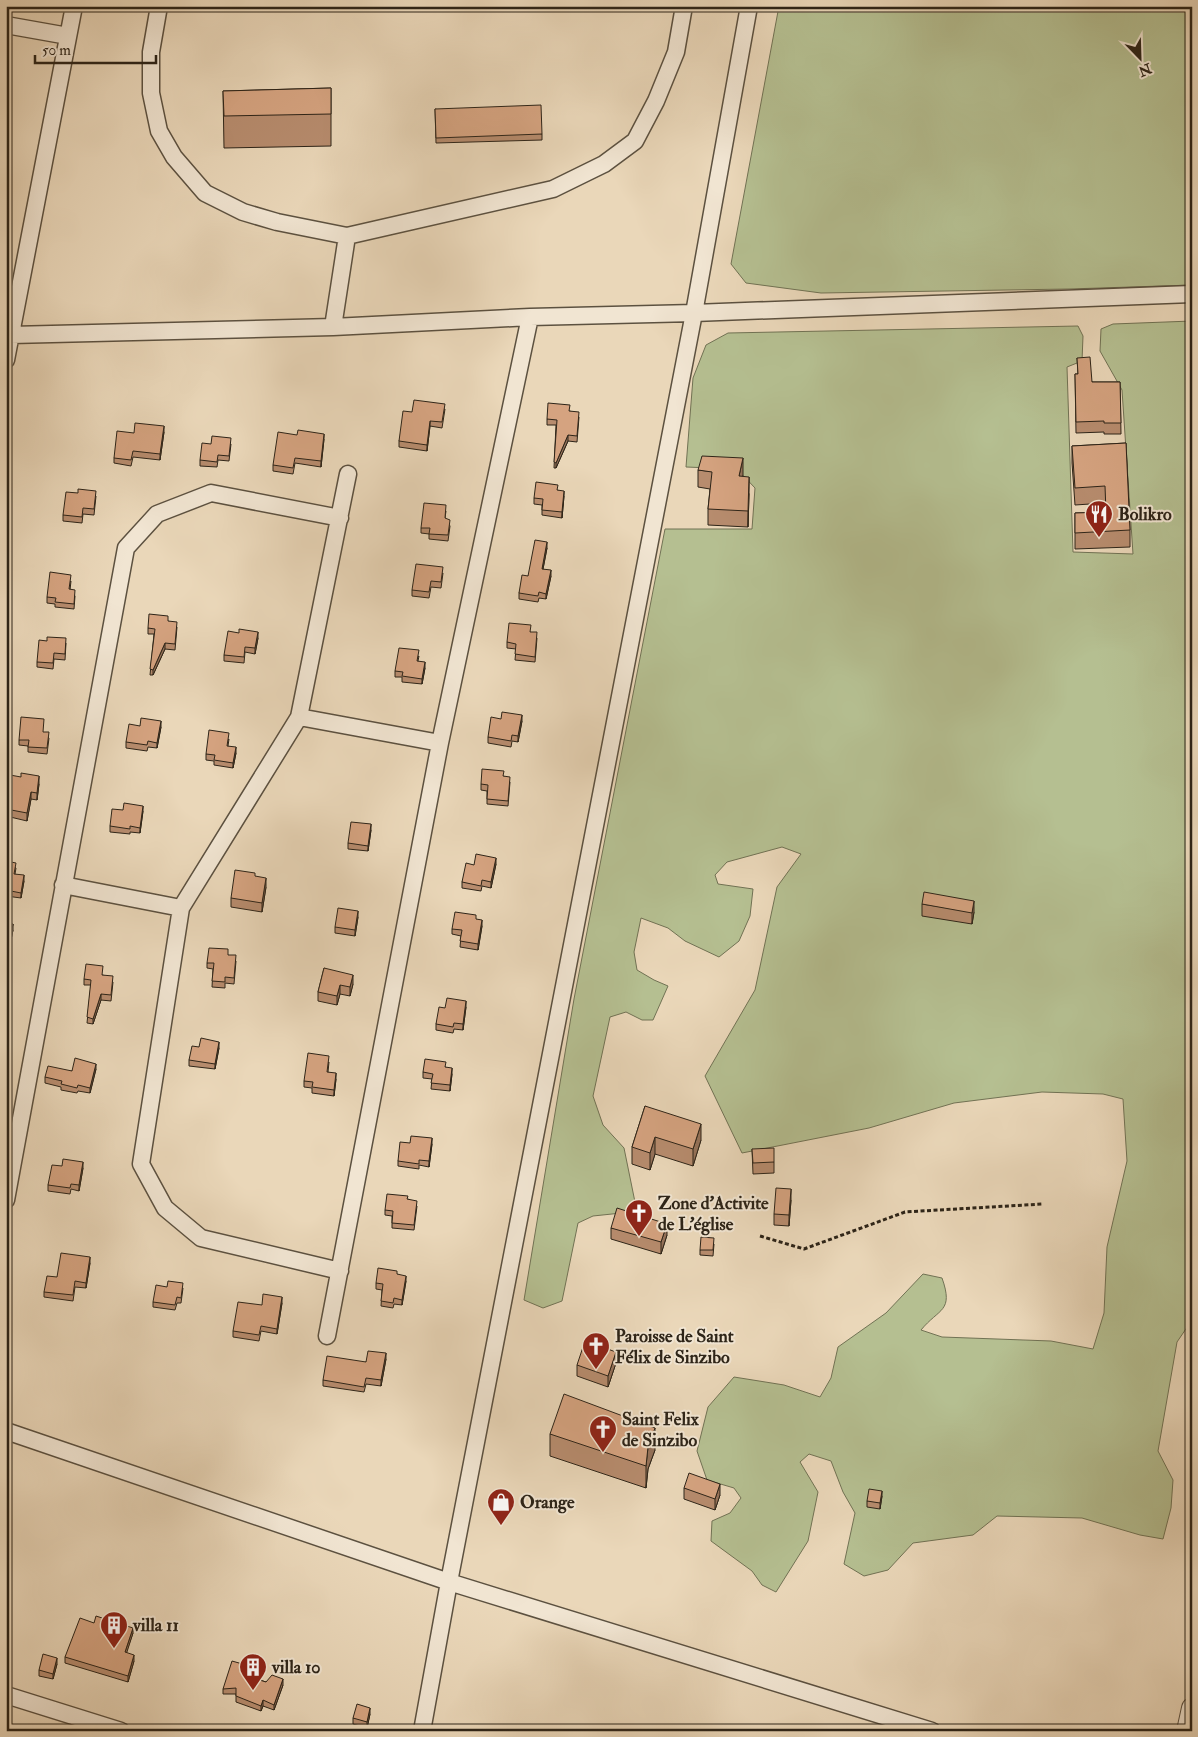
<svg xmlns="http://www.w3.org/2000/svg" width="1198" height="1737" font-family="'IM FELL Double Pica',serif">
  <rect width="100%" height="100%" fill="#ead7b9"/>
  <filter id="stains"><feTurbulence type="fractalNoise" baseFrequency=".004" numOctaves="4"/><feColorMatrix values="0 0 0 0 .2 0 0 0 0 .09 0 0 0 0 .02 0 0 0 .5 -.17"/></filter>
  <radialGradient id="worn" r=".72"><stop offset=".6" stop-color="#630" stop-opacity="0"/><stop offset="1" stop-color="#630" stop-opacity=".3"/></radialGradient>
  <path fill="#b5bf91" stroke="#717254" d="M779,6H1192V285L1069,289L821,293L746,283L731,264Z
    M1192,321V1320L1177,1342L1158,1451L1173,1480L1171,1508L1163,1539L1140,1535L1082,1518L997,1516L973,1535L913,1543L888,1570L864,1576L844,1564L855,1513L843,1492L831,1461L809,1454L800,1462L818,1492L808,1541L776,1592L762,1585L752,1571L711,1541L712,1521L730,1513L741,1498L734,1488L707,1480L697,1451L708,1407L734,1377L784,1385L820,1397L831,1378L838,1347L886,1313L923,1274L942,1278C954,1312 939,1308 921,1330L942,1337L1051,1341L1093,1349L1104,1313L1107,1247L1127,1161L1123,1099L1103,1094L1042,1092L954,1103L869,1128L742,1153L705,1076L755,990L777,887L801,854L782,847L727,862L715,875L718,884L753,889L750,916L739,941L719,957L685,941L668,928L641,918L634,952L637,970L654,980L668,986L653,1020H642L626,1012L610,1017L593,1096L603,1125L624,1148L636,1207L631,1212L593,1216L578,1223L562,1301L543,1308L524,1300L574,999L665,529H752L755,488L737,469L686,467L693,378L706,345L728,333L1078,326L1083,336L1082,361L1067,367L1073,552L1133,554L1122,390L1100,351L1101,329L1113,324Z"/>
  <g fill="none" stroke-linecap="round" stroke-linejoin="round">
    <g stroke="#5c5140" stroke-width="19">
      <path id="minor" d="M159,6L151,52V93L159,131L174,157L205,193L243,212L277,222L347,236L553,189L604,164L635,141L656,101L676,52L684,6
        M6,25L68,36
        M333,327L347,236
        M11,335L333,327L530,317L694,313L1192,294
        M6,360L74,6
        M299,717L440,743
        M63,885L181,908
        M6,1200L126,548L157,514L211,493L340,518
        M340,1271L201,1238L165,1208L141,1164L181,908L299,717L348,474
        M327,1336L440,743L530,317
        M6,1431L449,1582L932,1731
        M6,1695L121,1731
        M422,1731L449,1582L694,313L749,6"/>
    </g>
    <g stroke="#5c5140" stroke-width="22">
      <path id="tertiary" d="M1187,1731L1192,1708"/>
    </g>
    <path stroke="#2d2418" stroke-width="3" stroke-dasharray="4 2.5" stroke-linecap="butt" d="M760,1236L804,1249L905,1212L1043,1204"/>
    <use href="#minor" stroke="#f1e5d2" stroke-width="16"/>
    <use href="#tertiary" stroke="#f1e5d2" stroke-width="20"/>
  </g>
  <path fill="#b78c6e" stroke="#2d2418" d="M331,88V146L224,148L223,91Z
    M435,109L542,134V140L436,143Z
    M1077,358L1092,382H1120L1121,434H1104V432L1076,433L1075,374H1078Z
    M445,409L442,428L430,426L427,451L399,447V441L412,412Z
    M570,411L579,417L577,442L568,441L556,468H554L556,425H547V419Z
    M164,432L160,460L133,457L131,466L114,463V458L134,433Z
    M324,439L321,467L295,463L293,474L273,471V465Z
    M1126,443L1130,530V547L1075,549V513L1105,512V503L1075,505L1072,463V446Z
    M231,444L229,461L218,460L217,467L200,466V460Z
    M698,470L743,475L742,476L749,494L748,527L708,525V509L710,489L698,487Z
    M558,490L564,496L562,518L542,515V505L534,504V498Z
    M96,496L94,515L83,514L82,523L63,521V515Z
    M446,511L445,518L450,526L448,541L429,539V534L421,533V528Z
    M547,548L543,569L551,576L546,599L539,598L538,602L519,599V593L528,576Z
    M443,573L441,588L431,587L429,598L412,596V590Z
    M71,581L70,590L75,596L74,609L55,607V604L47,603V597Z
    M168,621L177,627L175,650L165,649L153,675H150L154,634H148V628Z
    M531,632L537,638L535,662L515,660L516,649L507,648V642Z
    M258,638L255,654L245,652L244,663L224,661V655Z
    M66,643L65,660L54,659L53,669L37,667V662Z
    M419,656L418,661L425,668L422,684L402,682V677H395V671Z
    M522,721L518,742L512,741L511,747L488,743V737Z
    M140,726L161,727L157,748L148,747L147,751L126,748V742Z
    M43,732L49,738L47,754L28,752V746L19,745V740Z
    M229,739L228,746L236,753L233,768L214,765V761L206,760V754Z
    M504,776L510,782L508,806L487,804V791L481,790V784Z
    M39,784L37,800L31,799L27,821L6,816V796Z
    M123,810L143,811L140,833L130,832V834L110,832V826Z
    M371,830L368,851L348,849V843Z
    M6,861L16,868L15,874L24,881L21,898L6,896Z
    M496,864L491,888L482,886L481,891L462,888V882L474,865Z
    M255,876L266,887L262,912L231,907V898Z
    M922,904L974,912L972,924L922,916Z
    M358,917L355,936L335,933V927Z
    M476,919L482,926L478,950L460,947L461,936L452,934V929Z
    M6,923L13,930L10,945L6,944Z
    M228,955L236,961L234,984L225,983V988L212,987L213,969L207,968V963Z
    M324,968L353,984L350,996L340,994L337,1005L318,1001V992Z
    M103,975L113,982L111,1001L101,1000L93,1024L87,1023L91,985H84V979Z
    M466,1007L463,1030L454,1029L453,1033L436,1030V1024L445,1008Z
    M199,1047L219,1048L215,1069L189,1066V1060Z
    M329,1062L328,1072L336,1079L334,1096L312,1093V1088L304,1087V1081Z
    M446,1067L452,1074L450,1091L431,1089L432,1079L423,1078V1072Z
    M96,1069L90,1093L78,1091L77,1093L61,1090V1087L45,1083V1077L72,1071Z
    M645,1106L701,1140L693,1166L655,1154L650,1170L632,1164V1147Z
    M410,1143L432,1144L429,1167L419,1165V1169L398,1166V1161Z
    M752,1149L774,1162V1173L753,1174Z
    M62,1166L83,1168L79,1191L71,1189L70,1194L48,1191V1185Z
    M408,1199L417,1206L414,1230L392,1228V1216L385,1215V1210Z
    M791,1200L789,1226L774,1225V1214Z
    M611,1228L667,1235L661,1254L611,1239Z
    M714,1244L713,1256L700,1255V1250Z
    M90,1263L86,1288L75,1287L73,1301L44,1297V1292L57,1277Z
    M397,1274L406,1281L402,1305L394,1304L393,1308L381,1306L382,1290L376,1289V1283Z
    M183,1288L181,1303H177L175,1310L153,1307V1302Z
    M282,1303L277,1334L261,1331L259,1341L233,1337V1331L262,1305Z
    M386,1359L381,1386L366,1384L364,1392L323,1386V1380L366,1362Z
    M616,1363L608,1387L577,1376V1365Z
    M550,1434L655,1450L648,1469L646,1488L550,1456Z
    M684,1488L720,1495L715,1510L684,1499Z
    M882,1496L880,1509L867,1507V1501Z
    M94,1623L133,1633L126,1653L134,1661L128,1682L65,1663V1657Z
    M57,1664L53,1679L39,1676V1670Z
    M246,1671L245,1675L266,1682L283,1685L274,1710L263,1706L261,1711L236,1702V1694H223V1689Z
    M370,1714L367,1728L353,1724V1718Z"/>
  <path fill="#95725a" stroke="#2d2418" d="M430,421V426L427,451V445Z
    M164,426V432L160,460V454Z
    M324,434V439L321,467V461Z
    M568,435V441L556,468V463Z
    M743,458V475L739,492V476Z
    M749,477V494L748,527V511Z
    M564,491V496L562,518V512Z
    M547,542V548L542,574V569Z
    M551,570V576L546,599V594Z
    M258,632V638L255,654V648Z
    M165,643V649L153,675V670Z
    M425,662V668L422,684V679Z
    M522,715V721L518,742V736Z
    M161,721V727L157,748V743Z
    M236,747V753L233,768V763Z
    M39,776V784L37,800V793Z
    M31,792V799L27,821V813Z
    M143,806V811L140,833V828Z
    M371,824V830L368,851V846Z
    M496,858V864L491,888V882Z
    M24,875V881L21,898V893Z
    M266,878V887L262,912V903Z
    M974,901V912L972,924V913Z
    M358,911V917L355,936V930Z
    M482,920V926L478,950V944Z
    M13,924V930L10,945V940Z
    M353,975V984L350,996V987Z
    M340,985V994L337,1005V996Z
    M101,994V1000L93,1024V1019Z
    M466,1001V1007L463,1030V1024Z
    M219,1042V1048L215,1069V1064Z
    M96,1064V1069L90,1093V1088Z
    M452,1068V1074L450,1091V1085Z
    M336,1073V1079L334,1096V1090Z
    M701,1124V1140L693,1166V1149Z
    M655,1137V1154L650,1170V1153Z
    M432,1138V1144L429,1167V1161Z
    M83,1162V1168L79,1191V1185Z
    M791,1189V1200L789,1226V1215Z
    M667,1224V1235L661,1254V1242Z
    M90,1257V1263L86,1288V1283Z
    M406,1276V1281L402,1305V1300Z
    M282,1297V1303L277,1334V1329Z
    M616,1352V1363L608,1387V1376Z
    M386,1353V1359L381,1386V1380Z
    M655,1428V1450L648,1469L646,1488V1466L648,1447Z
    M720,1484V1495L715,1510V1499Z
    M882,1491V1496L880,1509V1503Z
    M133,1628V1633L125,1658V1652Z
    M134,1655V1661L128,1682V1676Z
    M57,1658V1664L53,1679V1674Z
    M246,1665V1671L243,1680V1675Z
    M283,1679V1685L274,1710V1705Z
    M263,1700V1706L261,1711V1706Z
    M370,1708V1714L367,1728V1722Z"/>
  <path fill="#d5a380" stroke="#2d2418" d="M331,88V114L224,116L223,91Z
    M541,105L542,134L436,138L435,109Z
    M1090,357L1092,382H1120L1121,423H1104V421L1076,422L1075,374H1078L1077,358Z
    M414,400L445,404L442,422L430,421L427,445L399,441L403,411L412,412Z
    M548,403L570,405L569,411L579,412L577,436L568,435L556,463L554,462L557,420L547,419Z
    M135,423L164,426L160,454L133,451L131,460L114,458L117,431L134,433Z
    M298,430L324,434L321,461L295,458L293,468L273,465L278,432L297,435Z
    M212,436L231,438L229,456L218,455L217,462L200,460L202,443L211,444Z
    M1126,443L1130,530L1075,533V513L1106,512L1105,486L1075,488L1072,446Z
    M702,456L743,458L739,476L749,477L748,511L708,509L712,472L698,470Z
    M536,482L558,485L557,490L564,491L562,512L542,510L543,499L534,498Z
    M78,489L96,491L94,509L83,508L82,517L63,515L66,492L78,493Z
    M424,503L446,505L445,518L450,520L448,535L429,534L430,528H421Z
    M535,540L547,542L542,569L551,570L546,594L539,592L538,596L519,593L522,575L528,576Z
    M416,564L443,567L441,582L431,581L429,592L412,590Z
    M50,572L71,575L69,589L75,590L74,604L55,602L56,598L47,597Z
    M149,614L168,616V621L177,622L175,644L165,643L153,670L150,669L155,629L148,628Z
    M509,623L531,625L530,632H537L535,657L515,654L516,644L507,642Z
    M239,629L258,632L255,648L245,647L244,657L224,655L228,631L239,633Z
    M47,637L66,638L65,654L54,653L53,663L37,662L39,640L47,641Z
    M399,648L419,650L417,661L425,662L422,679L402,676L403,672L395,671Z
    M502,712L522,715L518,736L512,735L511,741L488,737L491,717L501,719Z
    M21,717L44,719L43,732H49L47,748L28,747L29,740H19Z
    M141,718L161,721L157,743L148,741L147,745L126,742L129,724L140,726Z
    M209,730L229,733L227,746L236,747L233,763L214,760L215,755L206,754Z
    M482,769L504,771L503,776L510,777L508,801L487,799L488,785L481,784Z
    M21,773L39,776L37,793L31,792L27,813L6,809V796L10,775L21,777Z
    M124,803L143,806L140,828L130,826V829L110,826L112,809L123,810Z
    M351,822L371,824L368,846L348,843Z
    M476,854L496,858L491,882L482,880L481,886L462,882L466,863L474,865Z
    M6,861L16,863L14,874L24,875L21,893L6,890Z
    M235,870L255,873V876L266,878L262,903L231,898Z
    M924,892L974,901L972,913L922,904Z
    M338,908L358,911L355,930L335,927Z
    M455,912L476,915V919L482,920L478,944L460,941L462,930L452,929Z
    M6,923L13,924L10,940L6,939Z
    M209,948L228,949V955H236L234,978L225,977V982L212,981L214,963H207Z
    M86,964L103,966L102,975L113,976L111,995L101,994L93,1019L87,1017L91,980L84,979Z
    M324,968L353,975L350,987L340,985L337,996L318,992Z
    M447,998L466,1001L463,1024L454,1023L453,1027L436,1024L439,1007L445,1008Z
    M201,1038L219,1042L215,1064L189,1060L192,1046L199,1047Z
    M308,1053L329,1056L327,1072L336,1073L334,1090L312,1087L313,1082L304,1081Z
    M75,1058L96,1064L90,1088L78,1085L77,1088L61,1084L62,1081L45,1077L48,1066L72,1071Z
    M425,1059L446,1062L445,1067L452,1068L450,1085L431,1083L433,1074L423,1072Z
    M645,1106L701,1124L693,1149L655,1137L650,1153L632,1147Z
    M411,1136L432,1138L429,1161L419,1160V1164L398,1161L400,1142L410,1143Z
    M774,1148V1162L753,1163L752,1149Z
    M63,1159L83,1162L79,1185L71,1184L70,1188L48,1185L52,1165L62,1166Z
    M776,1188L791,1189L789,1215L774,1214Z
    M387,1194L408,1196L407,1199L417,1201L414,1225L392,1223L393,1211L385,1210Z
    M617,1208L667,1224L661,1242L611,1228Z
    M701,1237L714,1238L713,1250H700Z
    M61,1253L90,1257L86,1283L75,1281L73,1295L44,1292L47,1276L57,1277Z
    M378,1268L397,1271V1274L406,1276L402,1300L394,1298L393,1303L381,1301L383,1284L376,1283Z
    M168,1281L183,1283L181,1298L177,1297L175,1305L153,1302L156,1285L167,1287Z
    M263,1294L282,1297L277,1329L261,1326L259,1335L233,1331L238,1302L262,1305Z
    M585,1341L616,1352L608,1376L577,1365Z
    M368,1351L386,1353L381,1380L366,1378L364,1387L323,1380L327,1356L366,1362Z
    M564,1394L655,1428L648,1447L646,1466L550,1434Z
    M689,1473L720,1484L715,1499L684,1488Z
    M869,1489L882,1491L880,1503L867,1501Z
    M96,1616L133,1628L125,1652L134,1655L128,1676L65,1657L80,1618L94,1623Z
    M43,1654L57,1658L53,1674L39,1670Z
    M232,1661L246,1665L243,1675L266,1682L272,1675L283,1679L274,1705L263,1700L261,1706L236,1696V1688L223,1689Z
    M357,1704L370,1708L367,1722L353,1718Z"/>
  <defs>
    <g id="restaurant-pin" transform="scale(1.4375)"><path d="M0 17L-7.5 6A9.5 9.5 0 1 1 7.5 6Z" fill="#8f2418" stroke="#f1e5d2"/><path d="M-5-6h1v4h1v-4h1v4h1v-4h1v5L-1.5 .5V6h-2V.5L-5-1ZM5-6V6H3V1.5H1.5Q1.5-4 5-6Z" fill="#fff"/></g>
    <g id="church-pin" transform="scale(1.4375)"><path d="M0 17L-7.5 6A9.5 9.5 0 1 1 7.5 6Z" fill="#8f2418" stroke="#f1e5d2"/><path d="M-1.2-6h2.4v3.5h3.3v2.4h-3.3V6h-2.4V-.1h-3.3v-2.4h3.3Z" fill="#fff"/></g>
    <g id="shop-pin" transform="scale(1.4375)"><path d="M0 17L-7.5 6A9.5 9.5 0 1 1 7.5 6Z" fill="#8f2418" stroke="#f1e5d2"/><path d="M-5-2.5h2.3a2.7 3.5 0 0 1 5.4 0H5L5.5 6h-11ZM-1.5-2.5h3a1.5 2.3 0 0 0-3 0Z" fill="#fff"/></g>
    <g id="building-pin" transform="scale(1.4375)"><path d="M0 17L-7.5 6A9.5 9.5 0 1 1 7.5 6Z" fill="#8f2418" stroke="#f1e5d2"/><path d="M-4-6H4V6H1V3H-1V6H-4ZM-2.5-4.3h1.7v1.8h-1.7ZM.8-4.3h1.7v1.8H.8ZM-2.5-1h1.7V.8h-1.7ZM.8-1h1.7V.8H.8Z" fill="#fff"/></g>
  </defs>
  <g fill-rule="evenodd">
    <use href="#restaurant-pin" x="1099" y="514"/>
    <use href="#church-pin" x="639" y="1213"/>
    <use href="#church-pin" x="596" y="1346"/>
    <use href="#church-pin" x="603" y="1429"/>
    <use href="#shop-pin" x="501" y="1502"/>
    <use href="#building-pin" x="114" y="1625"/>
    <use href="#building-pin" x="253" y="1667"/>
  </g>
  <g text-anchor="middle" stroke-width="4" stroke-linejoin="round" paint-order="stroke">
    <g font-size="18" font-weight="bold" fill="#2d2418" stroke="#f1e5d2" text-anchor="start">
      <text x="1118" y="520">Bolikro</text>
      <text x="658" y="1209">Zone d'Activite<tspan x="658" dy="21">de L'église</tspan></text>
      <text x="615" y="1342">Paroisse de Saint<tspan x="615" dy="21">Félix de Sinzibo</tspan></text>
      <text x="622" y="1425">Saint Felix<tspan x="622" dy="21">de Sinzibo</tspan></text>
      <text x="520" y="1508">Orange</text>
      <text x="133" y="1631">villa 11</text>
      <text x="272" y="1673">villa 10</text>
    </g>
  </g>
  <rect width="1198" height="1737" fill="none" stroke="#ead7b9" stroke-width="25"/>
  <rect x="8" y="8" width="1183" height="1722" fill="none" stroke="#2d2418" stroke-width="2.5"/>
  <rect x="12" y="12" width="1173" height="1712" fill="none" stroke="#2d2418"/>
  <g transform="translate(1140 58) rotate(157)" stroke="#f1e5d2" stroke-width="4" paint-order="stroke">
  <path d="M0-4L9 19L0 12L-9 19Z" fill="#2d2418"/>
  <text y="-8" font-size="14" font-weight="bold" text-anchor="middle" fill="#2d2418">N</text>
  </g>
  <path d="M35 55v8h121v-8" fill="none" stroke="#2d2418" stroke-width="2.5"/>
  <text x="42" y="55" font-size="15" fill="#2d2418" stroke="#f1e5d2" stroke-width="4" paint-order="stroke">50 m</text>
  <rect width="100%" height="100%" filter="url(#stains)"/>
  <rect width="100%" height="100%" fill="url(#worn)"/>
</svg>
